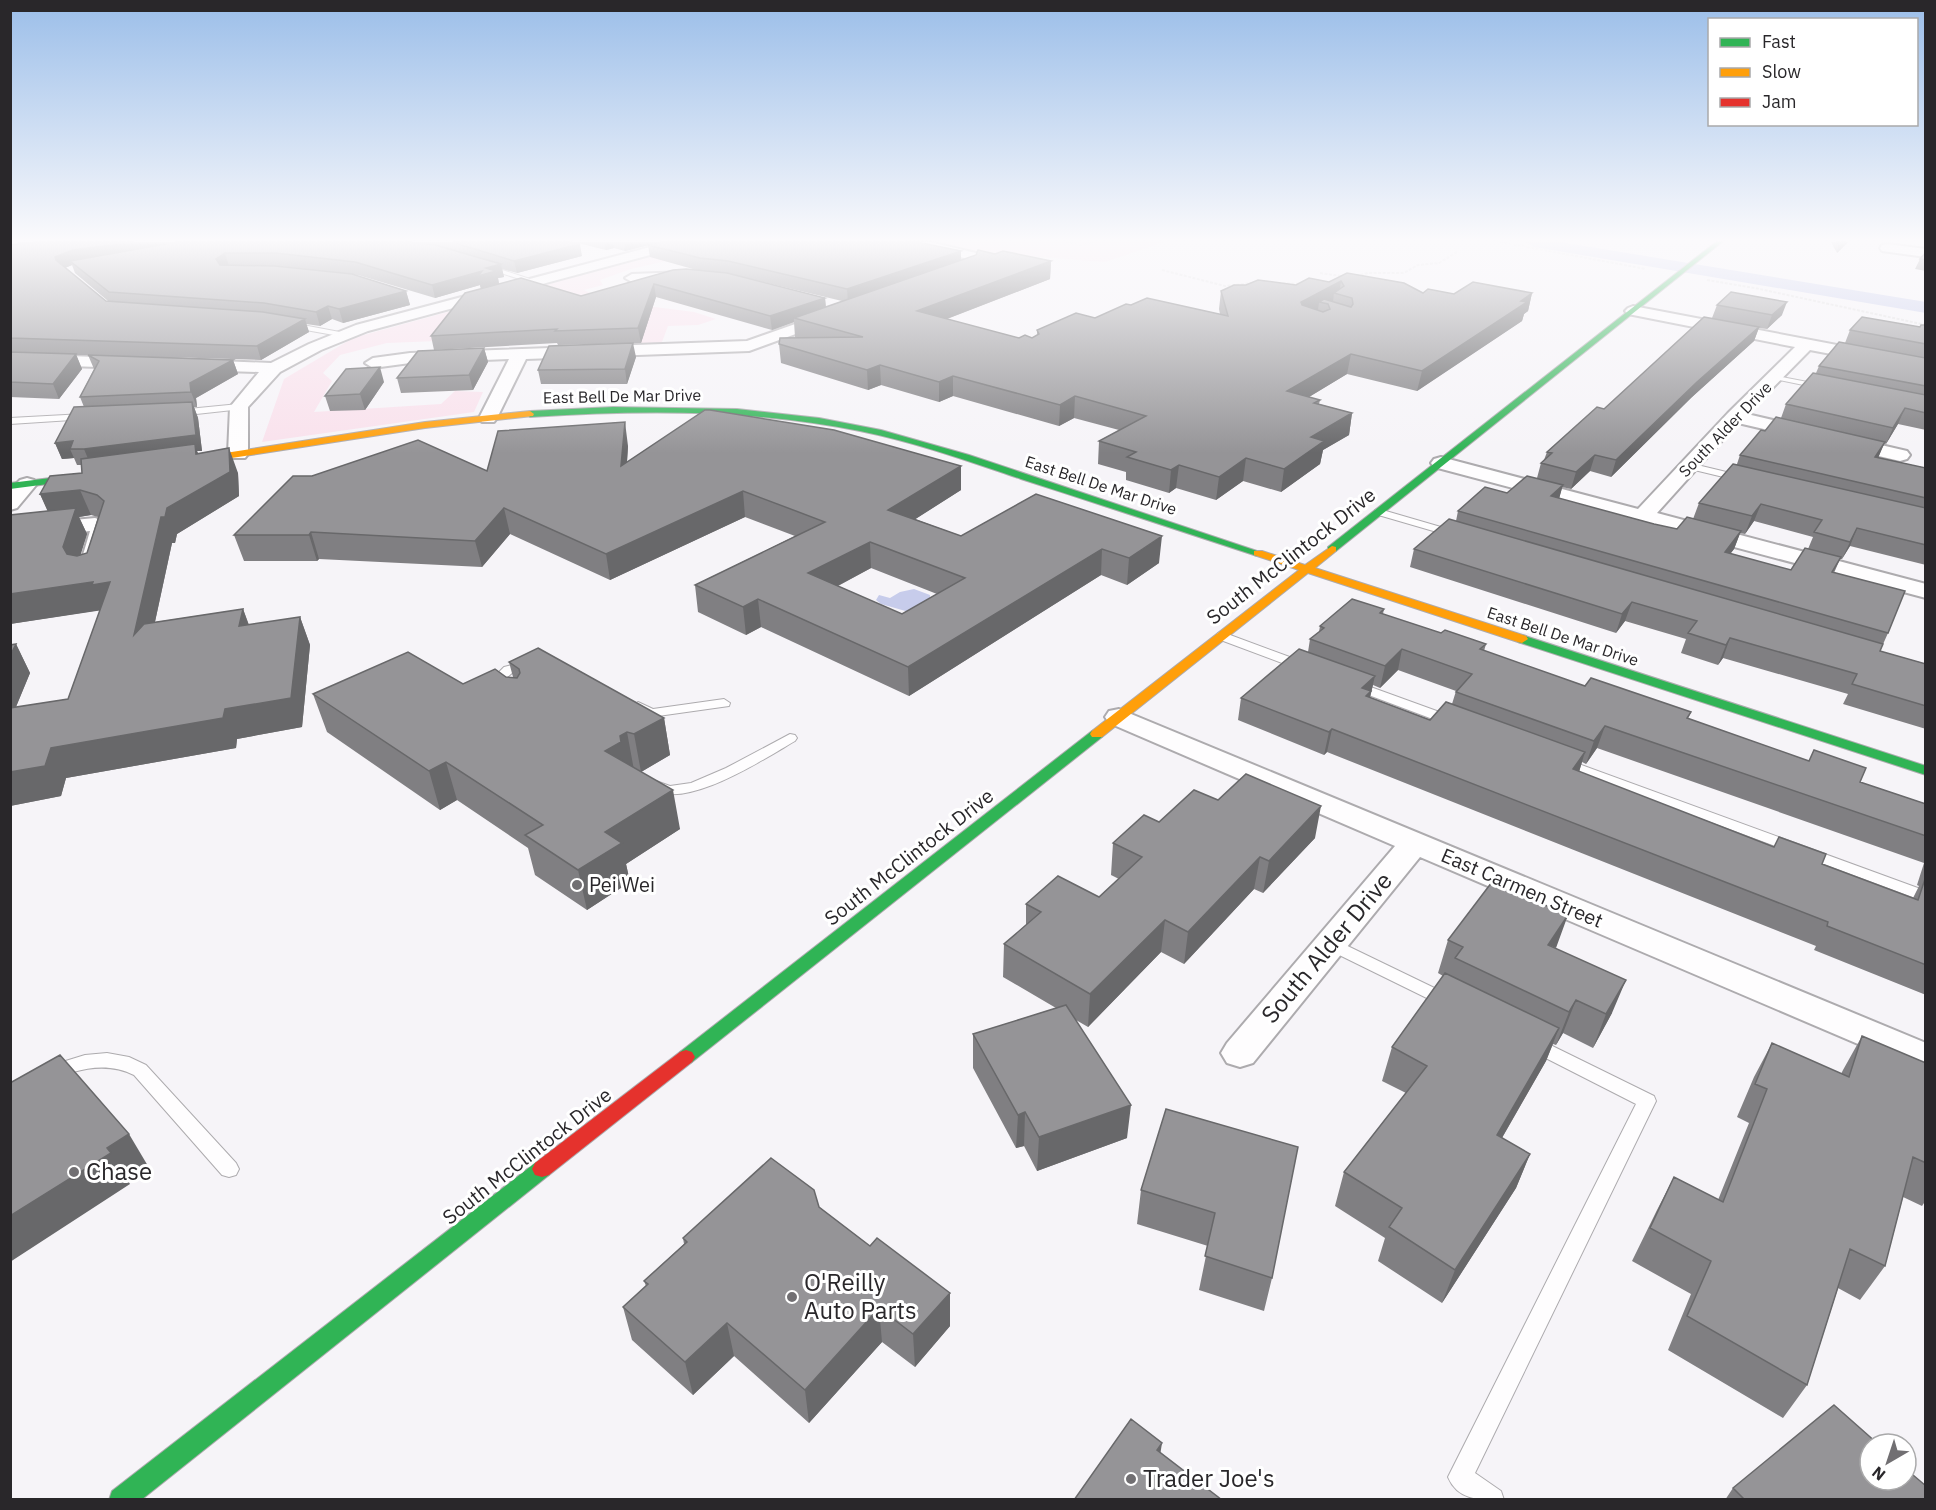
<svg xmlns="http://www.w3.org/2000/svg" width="1936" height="1510" font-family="'IBM Plex Sans',sans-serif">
  <rect width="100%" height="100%" fill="#f6f4f8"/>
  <path fill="#f9e1ec" d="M701,242L710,251L631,269L600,280L603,285L584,290L607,301L694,312L716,319L698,325L668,326L662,342H685L684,345L617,346L619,341L643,334L648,319L437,341L387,343L340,355L323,373L332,381L314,412L441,404L455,391L483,392L474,412L262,442L284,379L353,338Z
    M916,242H1164L1105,262L1026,256H971Z"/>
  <path fill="#c7cceb" d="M914,589L930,595V602L916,614L881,604L876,600L879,595L890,598L900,592Z"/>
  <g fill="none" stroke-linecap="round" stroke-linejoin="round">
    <path fill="#c7cceb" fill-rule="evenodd" d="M1526,242H1560L1926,302V313L1534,247Z"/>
    <g stroke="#adabae" stroke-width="2">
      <path id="lane" d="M487,265L536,281L537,282L532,283L485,268Z
        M292,323L345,333L349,335L345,337L289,327L288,325Z
        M1772,375L1823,385L1827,387L1823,389L1775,379L1771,377Z
        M239,404L242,405V409L178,416L174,413L178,410Z
        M84,414L87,415V419L10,424V418Z
        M1689,463L1743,476L1745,478L1740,481L1686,468V464Z
        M1379,509L1458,532L1459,534L1454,537L1375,514V510Z
        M1222,632L1306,663L1308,666L1302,670L1298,669L1218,639L1216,636L1218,633Z
        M527,661L531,662L533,665L531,668L512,673L503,681L500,692H492L491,680L504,667Z
        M1354,681L1456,718L1458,721L1451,725L1446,724L1350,688L1348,685L1350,682Z
        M724,699L730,703L729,706L651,717L632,706L638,702L653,709Z
        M790,734L795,735L797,738L795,741C767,757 677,817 649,785L656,781L670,786L691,783L726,768Z
        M1565,759L1926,891V902L1560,766L1558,763Z
        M1331,938L1453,997L1456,1001L1453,1005L1447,1007L1441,1005L1325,948L1323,944L1325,940Z
        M1534,1037L1654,1096L1656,1101L1475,1473L1501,1491L1504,1500C1481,1500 1458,1501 1448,1477L1452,1469L1636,1104L1528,1049L1525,1044L1528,1039Z
        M107,1053L129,1057L146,1065L236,1163L239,1169L236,1175L229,1177L222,1175L134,1075C114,1065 94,1066 73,1072C63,1075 55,1080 46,1077L43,1072L46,1067L85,1055Z"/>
    </g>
    <g stroke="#adabae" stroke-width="4">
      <path id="street" d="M669,242H689L687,245L368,331L321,350L280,372L248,407V454L245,458H231L228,454L230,407L259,372L195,370L187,365L195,360L271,363L309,344L356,325Z
        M910,242H930L976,253L977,267L949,280H939L937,277L939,274L963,265L964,258L911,245Z
        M1887,244L1926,249V257L1882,251L1880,248L1882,245Z
        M683,272L690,276L688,279L632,282L625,278L632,274Z
        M1633,306L1926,362V372L1810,350L1747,414L1907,451L1910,455L1907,459L1900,461L1738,423L1657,513L1926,584V598L1434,467L1431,463L1434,459L1441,457L1638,509L1728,413L1795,347L1628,314L1625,311L1628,308Z
        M829,312L837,317L834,320L749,351L526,359L497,418L494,422H482L479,418L509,359L410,363L373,368L365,363L373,358L410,353L747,341Z
        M10,354L128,358L136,363L128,368L10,364Z
        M27,478L34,480L37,484L17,508L10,510V490L20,480Z
        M95,518L110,523L113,528L101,563L93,565L85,563L82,558L90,531L10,539V526Z
        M1119,709L1926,1043V1073L1420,857L1253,1063L1240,1067L1227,1063L1221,1053L1227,1043L1395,846L1109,723L1105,717L1109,711Z"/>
    </g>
    <g stroke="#adabae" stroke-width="2">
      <path id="fast" d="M1716,242H1722L1336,551H1328V547Z
        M613,407L737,409L819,418L881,430L969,455L1263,553L1258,556L1254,555C1177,530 1099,504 1021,479C968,461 915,442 860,431C751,409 641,410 530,417L526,414L530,411Z
        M91,473L96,476L94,478L10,489V483Z
        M1522,635L1926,766V775L1518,642L1516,639L1518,636Z
        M1097,730L1104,734L1102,737L692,1062L686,1064L680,1062L677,1057L680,1052L1092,731Z
        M542,1161L549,1163L552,1169L549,1175L141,1500H109L112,1491L535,1163Z"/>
    </g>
    <g stroke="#adabae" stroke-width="2">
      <path id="slow" d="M530,411L534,414L533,416L425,428L186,465L181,462L186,459L425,422Z
        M1332,546L1336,547V551L1315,568L1526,636L1528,639L1522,643L1518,642L1308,573L1102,737H1092L1090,734L1092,731L1299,570L1254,555V551H1262L1305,565Z"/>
    </g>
    <g stroke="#adabae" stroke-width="2">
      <path id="jam" d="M686,1050L692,1052L695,1057L692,1062L549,1175L542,1177L535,1175L532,1169L535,1163L680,1052Z"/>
    </g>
    <path stroke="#e0dfe0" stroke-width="2" stroke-dasharray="3 1.5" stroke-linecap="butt" d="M1066,242L1081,245L1093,242
      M1500,242L1646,269
      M1162,270L1225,286L1253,283
      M1320,273L1341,276L1338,278
      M1356,276L1368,273H1404L1418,265L1439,263L1457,252
      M1707,280L1755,288L1926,325
      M1278,283L1304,284"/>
    <use href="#lane" fill="#fefdfe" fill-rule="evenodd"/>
    <use href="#street" fill="#fefdfe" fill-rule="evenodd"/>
    <use href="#fast" fill="#30b455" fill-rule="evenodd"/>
    <use href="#slow" fill="#ff9f0a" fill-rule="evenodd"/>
    <use href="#jam" fill="#e5322d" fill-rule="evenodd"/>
  </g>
  <path fill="#807f82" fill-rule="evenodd" d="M17,242H571L582,256L517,273L502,269L504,277L498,278L499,284L581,296L700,271L650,257L648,245L961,260L995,254L1051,261L1050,279L947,319L1019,338H1032L1037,335V330L1095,318L1131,305L1220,314L1219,309L1221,291L1246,285H1296L1329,282L1347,273L1423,293L1454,294L1532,293L1528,311L1524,314L1522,321L1417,391L1347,374L1309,397L1320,400L1319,404L1352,413L1349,435L1323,450L1320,464L1281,492L1243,481L1216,500L1176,488L1169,493L1126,480V472L1098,464L1099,441L1119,430L1074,418L1059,426L953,396L939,402L881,385L868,390L781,363L779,344L798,338L795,337L794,322L772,330L656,297L641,343L558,345L557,343L434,350L431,336L481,289L480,285L435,298L358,275L277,266L406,291L410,305L343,323L332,319L320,326L306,324L309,332L261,360L166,357L233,360L238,374L196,398L197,407H194L198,418L202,451H197L198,453L238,473L239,496L177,534L175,543H172L155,622L243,609L249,625L300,617L310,645L302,727L237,739L236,748L66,778L61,796L10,806L16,644L30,673L16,707L68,699L100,610L10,624V515L48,511L40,494L82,473V465H77L74,458L62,459L55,443L84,407L80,397L94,369L88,355H76L82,369L59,399L10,397V245L20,244ZM72,265L75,273L108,301H106L65,268ZM730,274L842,301L826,307L825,298ZM91,515L98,517L87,553L80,555L87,534L79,517Z
    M574,242H661L625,251L614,248L606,250Z
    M1831,242H1848L1837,253Z
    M1926,252V271L1915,269L1920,259Z
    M1717,305L1782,315L1767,329L1759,328L1754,341L1692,397L1611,477L1590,471L1571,489L1562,487L1559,499L1654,524L1677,529L1693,519L1699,503L1737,464L1740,455L1765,431L1781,418L1786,404L1816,373L1819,366L1845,343L1850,330L1920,327L1926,325V430L1898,424L1886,444L1884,443L1878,458L1926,468V565L1850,546L1842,559H1840L1834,573L1888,633L1880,651L1926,664V729L1843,704L1848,694L1723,658L1718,665L1681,653L1686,639L1625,621L1616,633L1410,567L1414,549L1456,521L1458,511L1507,493L1537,478L1541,463L1544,460L1547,452L1604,409L1712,318ZM1754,521L1813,537L1808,549L1791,570L1730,554L1734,549L1740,533L1745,534Z
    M484,348L488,362L473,390L401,393L397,378Z
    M636,357L627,384H541L538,370Z
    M384,382L365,410L330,411L325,396Z
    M628,446L627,462L961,466V490L915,519L961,536L1036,494L1159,563L1127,585L1101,575L909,696L761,627L746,635L698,612L695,585L795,536L745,517L610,580L510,534L482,567L319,559L317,561H244L234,535L312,476L487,471ZM871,568L937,594L902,614L838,586Z
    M1384,609L1383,614L1441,633L1486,644L1484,651L1585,686L1691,712L1688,719L1860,782L1926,804V995L1814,950L1816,946L1327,752L1324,755L1238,720L1241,698L1308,652L1310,639L1319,632L1320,626ZM1398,670L1456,691L1452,704L1430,720L1370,698L1373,685L1380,688ZM1597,748L1924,863L1917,885L1919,886L1913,898L1774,847L1579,772L1582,762L1586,764Z
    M509,662L664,718L670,755L641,772L680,829L626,864L630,882L587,910L535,875L528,848L457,800L440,810L327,732L313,694L463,684L506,677H513Z
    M1218,800L1315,838L1263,893L1254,889L1184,964L1161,952L1088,1027L1076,1020L1127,1138L1037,1171L1024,1146L1016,1148L973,1068V1034L1056,1008L1003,977L1004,944L1026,925V904L1099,897L1119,879L1111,875L1113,843L1159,822Z
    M1448,940L1556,948L1612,1013L1593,1048L1563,1033L1556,1045L1553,1044L1546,1061L1502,1138L1530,1154L1516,1188L1442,1303L1378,1261L1385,1238L1335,1206L1344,1172L1406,1093L1382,1081L1392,1047L1443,976L1438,973Z
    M1862,1036L1926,1063V1200L1922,1206L1903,1197L1885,1266L1860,1300L1838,1288L1807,1385L1783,1418L1668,1350L1691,1294L1632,1261L1657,1210L1674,1177L1718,1200L1749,1123L1737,1117L1754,1077L1772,1043L1841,1074L1843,1070Z
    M1166,1109L1272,1278L1264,1311L1199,1290L1208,1246L1137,1224L1141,1190Z
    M819,1207L870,1246L950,1293V1326L915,1367L882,1342L809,1423L734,1356L693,1395L632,1340L623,1307L646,1286L644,1281L684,1244L683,1238Z
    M1733,1488L1926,1500H1725Z"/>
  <path fill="#68686a" d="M134,242H220L70,261L72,265L60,270L56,260L55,257L73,250Z
    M605,242H613L614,248L606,250Z
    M624,242H661L625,251Z
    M1844,242H1848L1837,253L1839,246Z
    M580,244L582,256L517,273L514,261Z
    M961,251V263L848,303L847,289Z
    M225,253L229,266L220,271L216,259Z
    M1051,261L1050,279L918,330L917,311Z
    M501,264L504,277L498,278L499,284L481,289L480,285L435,298L432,285L482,271L486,268Z
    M1341,281L1339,294L1334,293L1333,302H1319L1318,310L1298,320L1301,302Z
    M654,284L656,297L641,343L638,328Z
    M406,291L410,305L343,323L339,309Z
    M1532,293L1528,311L1524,314L1522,321L1417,391L1422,371Z
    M825,298L826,311L794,318V322L772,330L770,316Z
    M1787,302L1782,315L1767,329L1772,315Z
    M328,306L332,319L320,326L316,312Z
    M305,319L309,332L261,360L257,346Z
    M1759,327L1754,341L1692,397L1611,477L1616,460L1697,382Z
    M633,343L636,357L627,384L625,369Z
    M484,348L488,362L473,390L469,375Z
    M76,354L82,369L59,399L53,384Z
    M1351,354L1347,374L1284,412L1287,391Z
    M233,360L238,374L196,398L197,407L191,392L190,383Z
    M880,365L881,385L868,390L867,370Z
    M380,367L384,382L365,410L360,394Z
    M953,376V396L939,402V382Z
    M1075,396L1074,418L1059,426L1060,405Z
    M192,402L198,418L202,451H197L204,469L91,466L84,449Z
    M1905,408L1898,424L1886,444L1893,428Z
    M1352,413L1349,435L1323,450L1320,464L1281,492L1284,469L1311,437Z
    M625,422L628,446L625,491L621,466Z
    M73,441L70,449L74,458L62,459L55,443Z
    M1885,442L1878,458L1875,457Z
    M229,448L238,473L239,496L177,534L175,543H172L146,663L134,635L161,517L167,508Z
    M1595,455L1590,471L1571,489L1576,472Z
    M1246,458L1243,481L1216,500L1219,477Z
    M1179,465L1176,488L1169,493L1171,470Z
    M961,466V490L889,536L888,510Z
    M1563,485L1558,502L1551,496Z
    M80,490L91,515L79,517L87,534L75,573L40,494Z
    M743,491L745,517L610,580L606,554Z
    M1761,504L1754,521L1745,534L1752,516Z
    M504,508L510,534L482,567L475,541Z
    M1857,528L1850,546L1842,559L1850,542Z
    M1741,531L1734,549L1718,570L1725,552Z
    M311,532L319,559L317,561L309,535Z
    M1162,536L1159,563L1127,585L1129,558Z
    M870,542L871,568L811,600L808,573Z
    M1102,549L1101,575L909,696L908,667Z
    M93,582H110L103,610L10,624V594Z
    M758,599L761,627L746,635L743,607Z
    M1632,602L1625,621L1616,633L1622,614Z
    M243,609L253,637L239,626Z
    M300,617L310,645L302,727L237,739L236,748L66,778L61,796L10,806V772L51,748L225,709Z
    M1730,638L1723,658L1718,665L1726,645Z
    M16,644L30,673L10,721V656Z
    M1402,649L1398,670L1380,688L1385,666Z
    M1375,676L1366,713L1362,688Z
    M664,718L670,755L641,772L634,734Z
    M1605,726L1597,748L1586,764L1594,741Z
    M1332,729L1327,752L1324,755L1329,732Z
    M627,732L634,770L605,751L620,736Z
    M1585,752L1578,775L1573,769Z
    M446,762L457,800L440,810L429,771Z
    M673,790L680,829L626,864L630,882L587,910L578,870L605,832Z
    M1321,806L1315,838L1263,893L1269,861Z
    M1260,857L1254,889L1184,964L1188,932Z
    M1568,915L1556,948L1548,945Z
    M1165,920L1161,952L1088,1027L1090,994Z
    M1626,980L1612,1013L1593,1048L1606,1014Z
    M1576,1000L1563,1033L1556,1045L1569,1012Z
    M1559,1028L1546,1061L1484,1169L1497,1135Z
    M1131,1105L1127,1138L1037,1171L1039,1137Z
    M1025,1112L1024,1146L1016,1148L1018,1115Z
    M129,1134L148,1166L127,1179L130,1184L10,1262V1216L107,1148Z
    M1530,1154L1516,1188L1442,1303L1455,1270Z
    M950,1293V1326L915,1367L913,1334Z
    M879,1308L882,1342L809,1423L805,1390Z
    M727,1323L734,1356L693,1395L685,1362Z
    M1162,1443L1157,1475V1450Z"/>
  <path fill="#959497" stroke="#68686a" stroke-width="1.5" fill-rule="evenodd" d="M35,242H134L73,250L55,257L56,260L106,301L263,312L305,319L257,346L10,338V245Z
    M177,242H409L435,245L501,264L486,268L496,271L478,276L482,271L432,285L355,262L275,253H225L216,259L220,265L275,266L352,274L406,291L339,309L328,306L316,312L264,303L109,292L70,261Z
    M452,242H571L580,244L514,261Z
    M661,242H917L961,251L847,289L728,261L700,258L648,245Z
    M1837,242H1844L1839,246Z
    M978,250L995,254L1003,251L1051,261L917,311L1019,338L1025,335L1032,338L1039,334L1037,330L1076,313L1095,318L1126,304L1131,305L1147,298L1228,316L1221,291L1234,285H1246L1258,280L1296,285L1309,278L1329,282L1347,273L1404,283L1423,293L1428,289L1454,294L1473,282L1532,293L1521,301L1527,302L1422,371L1351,354L1287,391L1320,400L1314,403L1352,413L1311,437L1324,441L1284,469L1246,458L1219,477L1179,465L1171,470L1127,457L1136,452L1099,441L1146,416L1075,396L1060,405L953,376L939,382L880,365L867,370L779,344L780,338L863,337L794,318L976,255ZM1341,281L1344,286L1334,293L1352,298L1353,304L1351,307L1324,299L1319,302L1328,304L1330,309L1323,312L1302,305L1301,302Z
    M1926,252V260L1920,259Z
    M686,269L727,273L825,298L770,316L654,284L638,328L555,331L557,329L431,336L465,293L521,278L581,296L673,270Z
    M1731,292L1787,302L1772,315L1717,305Z
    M1704,317L1759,327L1697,382L1616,460L1595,455L1576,472L1541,463L1552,453L1547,452L1597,407L1604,409Z
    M1862,317L1920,327L1921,325H1926V344L1850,330Z
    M1839,342L1926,358V386L1819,366Z
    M633,343L625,369L538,370L549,346Z
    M484,348L469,375L397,378L418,351Z
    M10,352L76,354L53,384L10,382Z
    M88,355L233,360L190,383L191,392L80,397L99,361Z
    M380,367L360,394L325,396L346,369Z
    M1813,373L1926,395V413L1905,408L1893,428L1786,404Z
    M192,402L196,435L84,449H70L73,441L55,443L74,407Z
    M705,410H710L834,430L961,466L888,510L961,536L1036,494L1162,536L1129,558L1102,549L908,667L758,599L743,607L695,585L825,522L743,491L606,554L504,508L475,541L311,532L309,535H234L293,476H312L418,440L487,471L498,431L625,422L621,466ZM870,542L965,578L902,614L808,573Z
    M1776,417L1885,442L1875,457L1926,468V498L1740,455L1761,430L1765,431Z
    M195,444L196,454L229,448L230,472L167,508L165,517H161L134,635L144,624L243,609L239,626L300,617L291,698L225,709L223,718L51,748L45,766L10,772V708L68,699L110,582L92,585L93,582L10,594V515L76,508L63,547L67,554L77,556L87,553L104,501L97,495L80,490L40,494L50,476L82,473L81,459Z
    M1733,464L1926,508V545L1857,528L1850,542L1814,532L1822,520L1761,504L1752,516L1699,503Z
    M1527,476L1563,485L1551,496L1654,524L1677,529L1687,517L1741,531L1725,552L1791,570L1805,548L1841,557L1832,572L1905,591L1888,633L1458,511L1485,487L1507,493Z
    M1449,519L1883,644L1880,651L1926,664V706L1852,684L1857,674L1730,638L1726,645L1688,633L1697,621L1632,602L1622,614L1414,549Z
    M1352,599L1384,609L1380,613L1441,633L1445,630L1486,644L1480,649L1585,686L1591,678L1691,712L1687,718L1809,761L1814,750L1866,768L1860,782L1926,804V836L1605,726L1594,741L1456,692L1472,674L1402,649L1385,666L1310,639L1324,628L1320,626Z
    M16,644L10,656V645Z
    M538,648L664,718L634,734L627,732L620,736L621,742L605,751L673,790L605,832L622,843L578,870L525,835L543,825L446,762L429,771L313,694L408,652L463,684L495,669L506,677L517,678L520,673L519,669L509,662Z
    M1299,649L1375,676L1362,688L1371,691L1366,696L1430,720L1446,702L1585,752L1573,769L1774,847L1779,837L1826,854L1822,864L1918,900L1926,876V965L1827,926L1828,922L1332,729L1329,732L1241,698Z
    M1246,774L1321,806L1269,861L1260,857L1188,932L1165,920L1090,994L1004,944L1041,912L1026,904L1058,876L1099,897L1142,857L1113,843L1144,815L1159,822L1194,790L1218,800Z
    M1492,882L1568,915L1548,945L1626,980L1606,1014L1576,1000L1569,1012L1455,958L1463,947L1448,940Z
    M1445,973L1559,1028L1497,1135L1530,1154L1455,1270L1389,1227L1402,1208L1344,1172L1427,1066L1392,1047Z
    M1066,1005L1131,1105L1039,1137L1025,1112L1018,1115L973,1034Z
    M1862,1036L1926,1063V1163L1913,1157L1885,1266L1850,1249L1807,1385L1687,1316L1711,1261L1650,1228L1674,1177L1723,1202L1767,1089L1755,1084L1772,1043L1849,1077Z
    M60,1055L129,1134L107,1148L111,1153L10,1216V1083Z
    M1166,1109L1298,1147L1272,1278L1205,1256L1215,1213L1141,1190Z
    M771,1158L814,1190L819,1207L870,1246L877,1238L950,1293L913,1334L879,1308L805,1390L727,1323L685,1362L623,1307L648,1284L644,1281L687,1242L683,1238Z
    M1834,1405L1878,1444H1870V1480H1906V1469L1926,1486V1500H1745L1733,1488Z
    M1131,1419L1162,1443L1157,1450L1222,1500H1074Z"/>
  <linearGradient id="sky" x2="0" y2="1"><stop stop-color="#9bbee9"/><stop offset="0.53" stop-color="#fbfafc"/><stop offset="1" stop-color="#fbfafc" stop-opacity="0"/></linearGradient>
  <rect width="1936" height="453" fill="url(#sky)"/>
  <g fill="#716f72" stroke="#fff" stroke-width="2">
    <circle cx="577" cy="885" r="6"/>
    <circle cx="74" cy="1172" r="6"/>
    <circle cx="792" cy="1297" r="6"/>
    <circle cx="1131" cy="1479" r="6"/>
  </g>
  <g text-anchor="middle" stroke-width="6" stroke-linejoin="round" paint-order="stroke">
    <g font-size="16" fill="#29272a" stroke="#fff">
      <text transform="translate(622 396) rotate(-1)" y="6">East Bell De Mar Drive</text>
      <text transform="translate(1725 429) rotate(-46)" y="6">South Alder Drive</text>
      <text transform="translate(1101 485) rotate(18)" y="6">East Bell De Mar Drive</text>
      <text transform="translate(1563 636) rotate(18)" y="6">East Bell De Mar Drive</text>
    </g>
    <g font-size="20" fill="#29272a" stroke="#fff">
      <text transform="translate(1291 556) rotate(-38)" y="7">South McClintock Drive</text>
      <text transform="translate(909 857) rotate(-38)" y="7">South McClintock Drive</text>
      <text transform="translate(1522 888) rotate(23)" y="7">East Carmen Street</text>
      <text transform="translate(527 1156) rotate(-38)" y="7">South McClintock Drive</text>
    </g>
    <g font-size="20" fill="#29272a" stroke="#fff" text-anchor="start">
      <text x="589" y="892">Pei Wei</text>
    </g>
    <g font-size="24" fill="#29272a" stroke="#fff">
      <text transform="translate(1327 948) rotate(-50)" y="8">South Alder Drive</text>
    </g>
    <g font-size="24" fill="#29272a" stroke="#fff" text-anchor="start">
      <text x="86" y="1180">Chase</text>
      <text x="804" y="1291">O'Reilly<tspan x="804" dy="28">Auto Parts</tspan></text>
      <text x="1143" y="1487">Trader Joe's</text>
    </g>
  </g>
  <rect width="1936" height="1510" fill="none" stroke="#29272a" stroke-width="24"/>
  <rect x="1708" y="18" width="210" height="108" fill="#ffffff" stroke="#a9a9aa" stroke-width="1.5"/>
  <rect x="1720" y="38" width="30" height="9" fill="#30b455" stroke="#a9a9aa" stroke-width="1.5"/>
  <text x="1762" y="48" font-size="18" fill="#29272a">Fast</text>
  <rect x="1720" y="68" width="30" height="9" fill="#ff9f0a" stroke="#a9a9aa" stroke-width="1.5"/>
  <text x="1762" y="78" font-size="18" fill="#29272a">Slow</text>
  <rect x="1720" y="98" width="30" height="9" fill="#e5322d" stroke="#a9a9aa" stroke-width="1.5"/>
  <text x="1762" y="108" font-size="18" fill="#29272a">Jam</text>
  <g transform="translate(1888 1462) rotate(219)"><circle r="28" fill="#ffffff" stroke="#a9a9aa" stroke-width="1.5"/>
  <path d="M0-4.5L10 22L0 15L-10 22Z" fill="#716f72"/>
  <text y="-9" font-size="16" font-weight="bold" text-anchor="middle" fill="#29272a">N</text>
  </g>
</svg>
